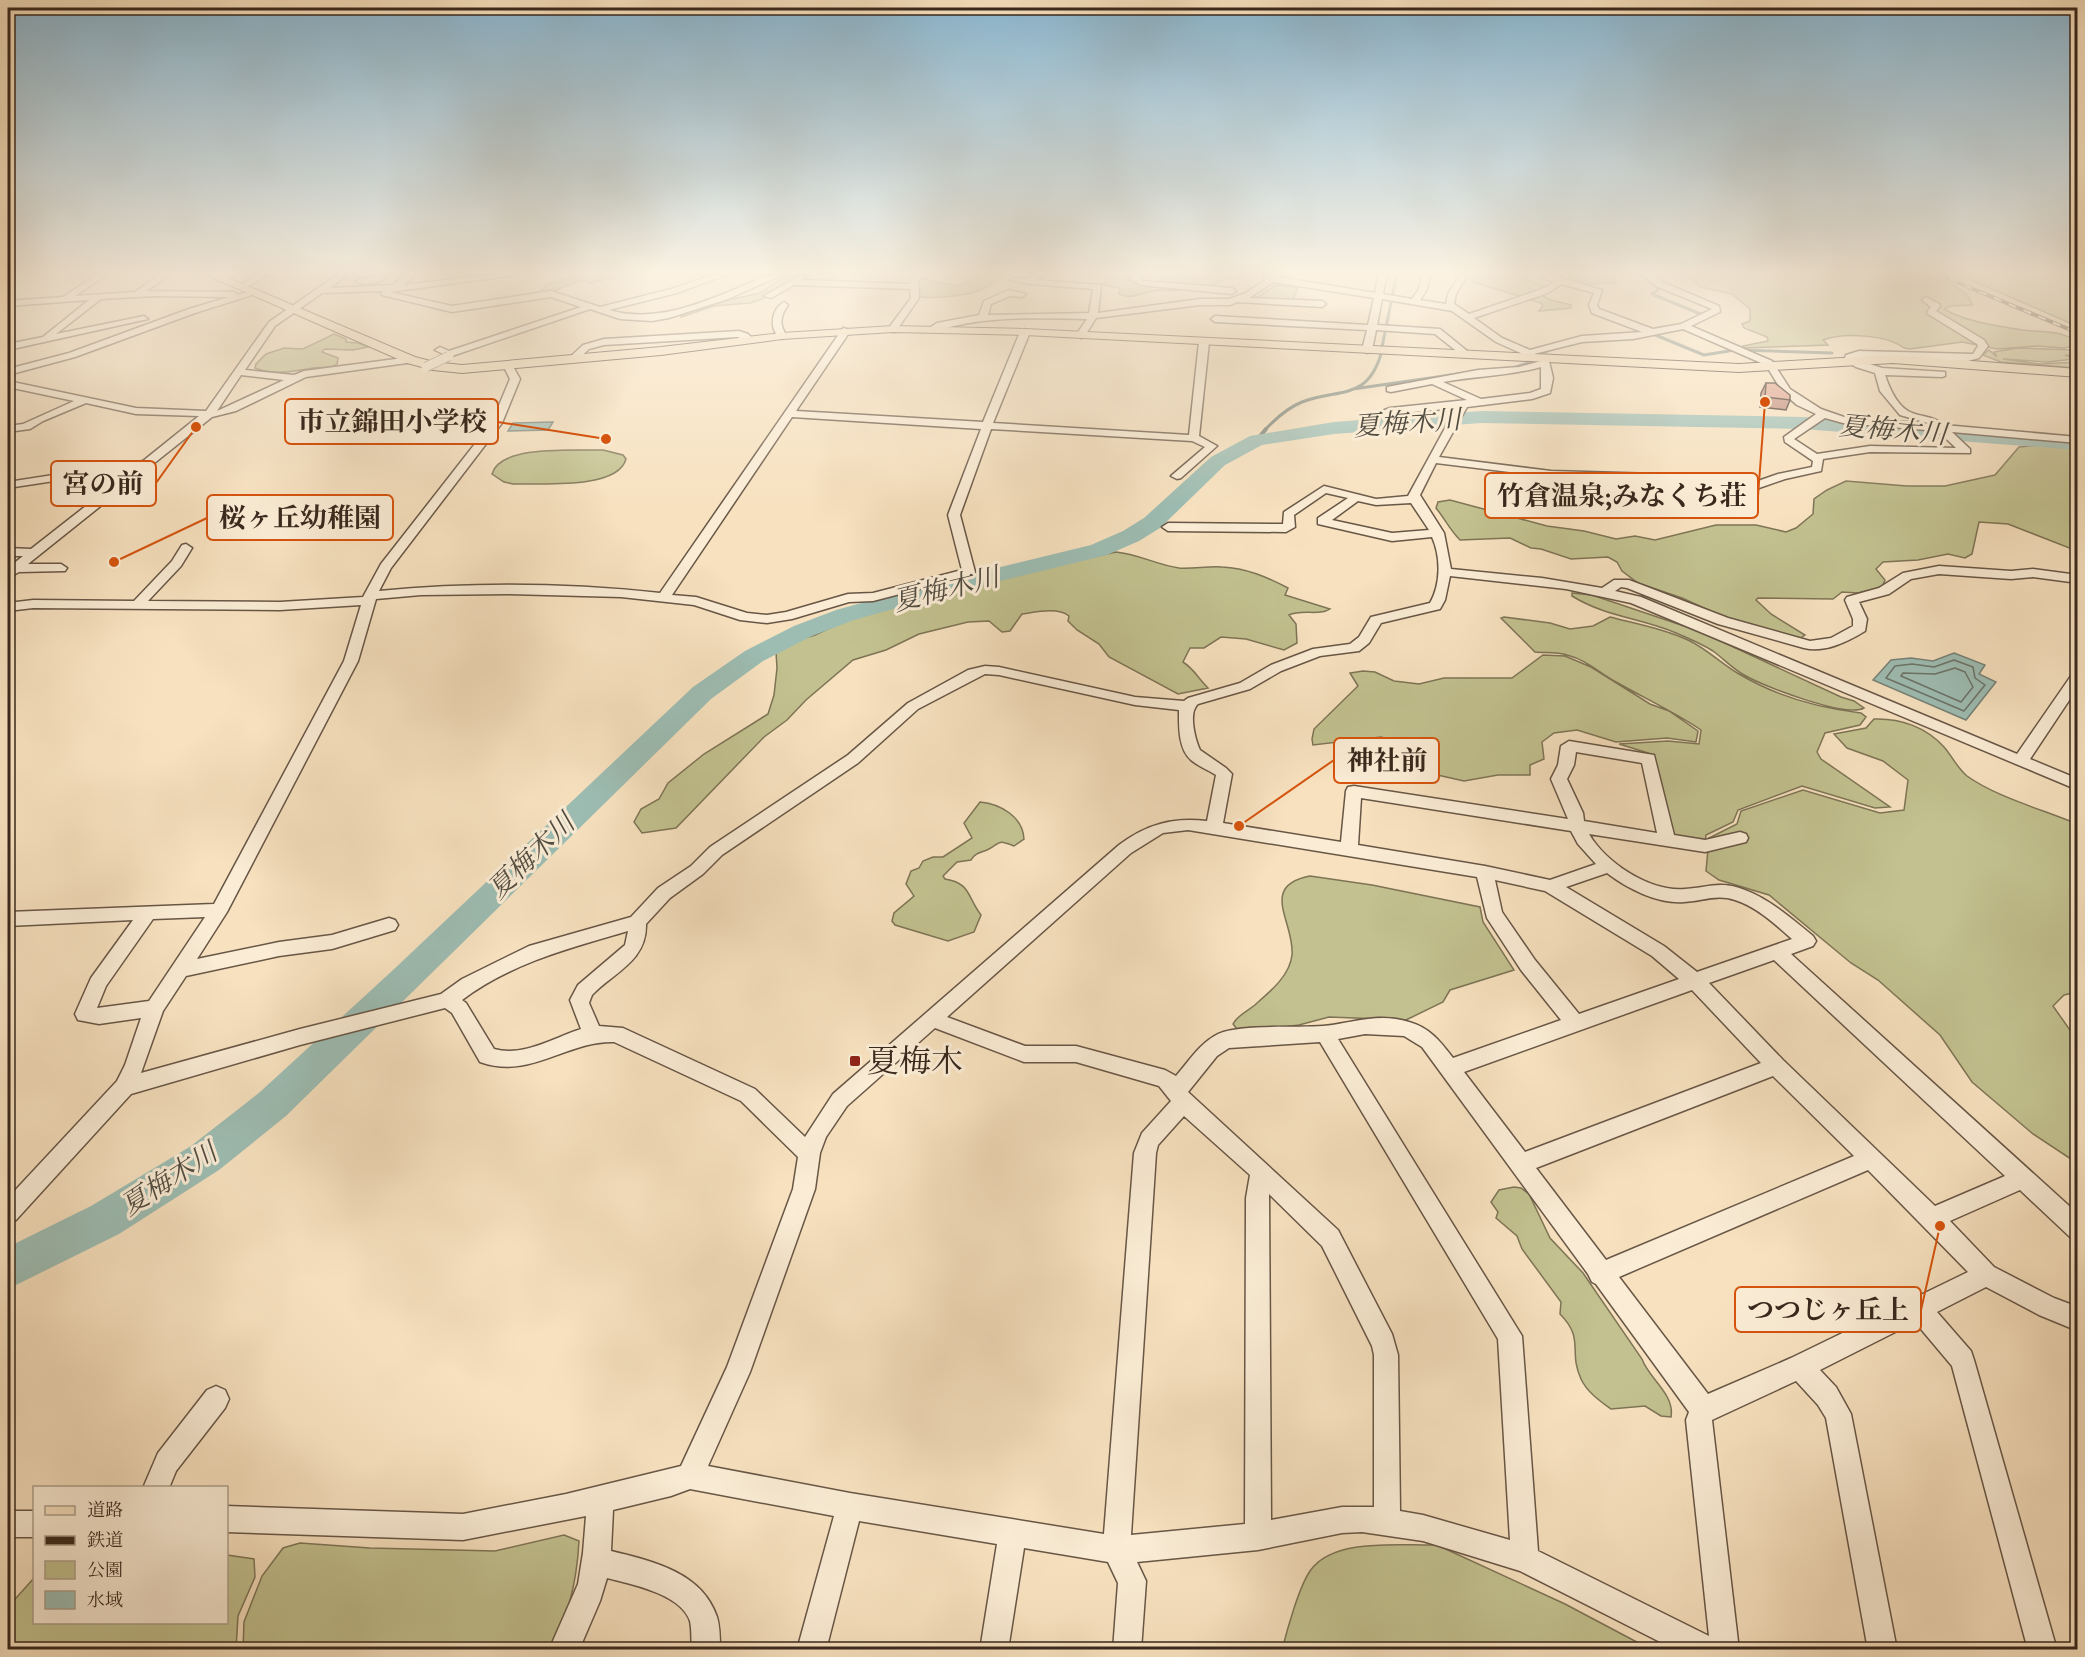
<svg xmlns="http://www.w3.org/2000/svg" width="2085" height="1657" font-family="'IM FELL Double Pica','Noto Serif JP',serif">
  <rect width="100%" height="100%" fill="#f7e1bf"/>
  <filter id="stains"><feTurbulence type="fractalNoise" baseFrequency=".00333" numOctaves="4"/><feColorMatrix values="0 0 0 0 .2 0 0 0 0 .09 0 0 0 0 .02 0 0 0 .5 -.17"/></filter>
  <radialGradient id="worn" r=".72"><stop offset=".6" stop-color="#630" stop-opacity="0"/><stop offset="1" stop-color="#630" stop-opacity=".3"/></radialGradient>
  <path fill="#c2c18f" stroke="#7e7456" stroke-width="1.5" d="M598,273H631L591,283L582,280L551,292L537,293L544,289L545,285L570,278Z
    M973,273H1007C999,278 991,285 983,289C972,295 930,300 918,296L916,285L920,278L957,286L980,276Z
    M1110,273H1129L1127,279L1134,283L1178,290C1169,292 1161,289 1153,291C1140,293 1132,300 1119,294L1120,288L1103,285Z
    M1176,273L1197,278L1204,277L1202,273H1241L1242,277L1238,279H1225L1207,287L1158,283L1162,277L1175,279L1178,276Z
    M1472,273H1603L1613,278L1616,283L1583,284L1549,274L1531,275L1526,280L1555,289L1541,295L1551,300L1571,305V308L1539,311L1543,306L1541,303L1473,282Z
    M1683,273H1914C1932,278 1967,284 1972,305L1951,306L1944,309C1966,322 1997,326 2022,330C2041,332 2062,330 2077,342V345L2064,348L2036,346L1997,349L1962,342L1910,349L1904,348C1887,335 1845,332 1823,340L1828,345L1744,348L1743,346L1768,341L1767,337L1744,328L1742,324L1750,321V309L1732,294L1701,287Z
    M1955,273H2077V326Z
    M795,274L803,275L762,299L750,303L714,306L681,317L682,314L701,306L760,293L782,278Z
    M1276,285L1298,288L1292,302L1253,300Z
    M334,334L346,339V342L358,343L368,347L353,350L325,349L322,352L338,358L337,364C329,370 322,366 313,368C295,371 274,376 255,368L256,364L266,354L284,348L303,349Z
    M2017,348L2077,350V356L2065,355L2074,359L2047,362L2003,359L2040,364L2077,362V368L2001,362L1983,355L1989,350L1997,357L1994,352Z
    M2077,441V551L2008,524L1979,522L1972,554L1965,558L1948,554L1918,560L1883,562L1876,569L1885,580L1882,587L1858,593L1842,592L1833,599L1758,598L1756,600L1771,614L1805,635L1799,639L1728,619L1682,598L1638,583L1622,571L1617,562L1608,557L1571,559L1541,549L1531,548L1510,538L1460,540C1450,530 1445,519 1436,508L1438,502L1450,500L1547,526L1584,531L1616,539L1635,536L1655,540L1716,525H1756L1786,532L1796,528L1813,514L1814,499L1827,490L1846,481L1907,486H1945L1995,475L2019,447Z
    M603,450L623,455L626,459C618,490 539,483 513,484L504,482L492,474C500,444 577,451 603,450Z
    M1116,552C1138,554 1157,565 1179,568C1193,569 1208,566 1222,567C1246,568 1267,577 1288,588L1285,595L1330,609C1320,616 1301,609 1289,615L1296,624L1297,643L1284,650L1246,639L1221,637L1204,648H1190L1183,662C1194,669 1198,678 1208,688L1178,694L1109,657L1099,644L1077,630L1068,621L1069,616C1058,607 1036,612 1022,614L1010,631L1002,632L989,621L968,622L919,634L886,650L853,660L806,700L787,720L764,737L676,828L642,833L634,822L641,809L659,799L668,783L704,754L768,714L774,695L777,668L776,652L795,641L815,635L864,612L993,579Z
    M1572,593L1592,595L1699,631L1841,697L1854,701L1864,708C1847,718 1765,687 1746,676C1734,670 1724,659 1713,651C1702,644 1688,638 1676,633C1641,618 1606,617 1572,596Z
    M1504,617L1550,623L1570,629L1593,626L1610,617C1637,624 1665,629 1690,641C1708,650 1722,664 1739,674C1776,696 1819,708 1861,713L1866,717L1860,725L1825,733L1817,752L1821,759L1890,807L1875,808L1802,786L1738,810L1733,822L1706,835L1705,843L1671,836L1654,758L1648,753L1619,744L1668,741L1699,744L1701,730C1673,711 1644,698 1616,682C1599,673 1587,660 1567,655C1557,652 1545,653 1535,652L1501,618Z
    M1543,655L1565,656L1591,667L1650,704L1669,711L1698,731L1696,742L1667,738L1616,742L1577,730L1554,733L1542,742L1544,759L1530,765V775H1498L1464,781L1433,774L1419,762L1407,745L1381,737L1313,745L1312,739L1314,729L1358,686L1350,673L1363,671L1375,672L1394,681L1419,684L1444,678H1512Z
    M1874,719C1900,718 1926,727 1944,747C1952,756 1958,769 1967,776C1996,797 2044,810 2077,824V992L2064,995L2053,1006L2077,1040V1163L2033,1134L1972,1082L1940,1035L1878,980L1851,963L1769,895L1719,880L1706,871L1709,838L1737,824L1741,811L1803,790L1880,813L1904,810L1908,780L1883,761L1847,748L1834,734L1866,728Z
    M980,802C1001,804 1023,817 1024,839L1014,846C996,839 1001,843 987,850C979,853 975,853 971,860L957,862L943,876L945,879C971,883 967,897 981,915L974,932L948,941L895,925L892,921L894,913L914,896L906,884L911,871L919,868L923,861L933,857H943L972,838L964,823Z
    M1310,876L1372,885L1480,907L1483,922L1514,970L1450,990L1443,1002L1406,1020L1329,1017L1299,1025L1247,1032L1237,1029L1233,1024C1238,1014 1249,1011 1257,1003C1271,991 1290,975 1292,955C1295,923 1258,886 1310,876Z
    M1514,1187L1521,1188L1529,1194L1550,1238L1583,1273L1642,1359C1649,1379 1675,1394 1671,1417L1661,1416L1645,1406L1611,1409C1600,1401 1587,1392 1581,1379C1568,1351 1585,1339 1560,1314L1561,1302L1522,1249L1517,1236L1496,1218L1498,1212L1491,1202L1499,1190Z
    M564,1535L579,1541C577,1579 569,1617 550,1649L243,1650L244,1622L262,1576L283,1548L300,1543L370,1548L495,1551Z
    M1437,1545L1565,1604L1650,1649L1282,1650C1287,1630 1299,1587 1310,1571C1333,1537 1401,1546 1437,1545Z
    M227,1555L254,1559L255,1577L238,1616L236,1649H8V1607L34,1578V1622H226Z"/>
  <path fill="#9dbdb3" stroke="#758177" stroke-width="1.5" d="M553,422L548,430L508,431L513,423Z
    M1954,653L1985,665L1979,674L1996,682L1966,720L1873,680L1891,660L1911,658L1933,661Z"/>
  <g fill="none" stroke-linecap="round" stroke-linejoin="round">
    <path stroke="#6b7268" stroke-width="1.5" d="M1954,660L1973,667L1975,678L1985,685L1964,711L1886,678L1895,666L1912,664L1934,667Z
      M1955,668L1965,672L1973,687L1961,702L1901,676L1903,673L1935,674Z"/>
    <path stroke="#758177" stroke-width="3" d="M1641,273L1656,285L1658,290L1652,294L1703,315L1699,317
      M1653,334L1704,355L1735,350
      M1382,347L1397,273
      M1742,350L1832,353
      M1544,353L1555,347
      M1513,368L1528,363
      M1353,389L1486,370
      M1264,431C1275,419 1287,408 1302,402C1339,388 1367,401 1381,354"/>
    <path stroke="#758177" stroke-width="4" d="M1257,440L1266,429"/>
    <path fill="#9dbdb3" fill-rule="evenodd" d="M1481,411L1803,417L2078,438V450L1803,429L1481,423L1334,434L1262,445L1225,465L1160,528L1139,541L1107,555L943,595L854,620L812,636L763,661L711,699L286,1116L219,1170L119,1234L8,1289V1247L91,1206L191,1146L260,1092L392,971L693,687L745,651L794,626L836,610L927,585L1091,545L1123,531L1144,518L1211,457L1250,436L1334,422Z"/>
    <g stroke="#685646" stroke-width="3">
      <path id="minor" d="M99,273H109L75,296L135,292L163,273H173L146,291L234,292L238,295L254,290L258,293L195,313L75,357L8,375V369L69,353L189,309L229,297L155,296L101,299L56,334L144,316L148,319L8,350V344L43,337L89,300L8,306V301L63,297Z
        M226,273H237L224,281H218V277Z
        M260,273H271L243,289L236,287Z
        M340,273H350L330,288L393,285L408,273H418L404,285L503,273H530L390,292L452,306L551,291L600,307L671,289L718,273H731L677,293L609,310C652,323 698,305 738,288C754,282 769,273 786,273L728,299L669,318L652,321L620,319L590,309L449,357L435,350L440,347L449,351L581,307L551,297L452,312L382,295L381,291L322,293L275,326L245,370L294,375L304,371L411,357L414,358V362L306,377L236,411L212,417L28,564H61L67,568L65,571L19,572L8,578V568L23,556H8V548L31,549L133,469L8,488V482L143,461L199,416L136,414L86,403L43,421L30,429L8,432V426L23,424L74,401L8,387V381L136,408L206,411L269,322ZM241,375L284,380L217,411Z
        M381,273H391C381,282 368,288 356,281C363,276 373,279 381,273Z
        M915,273H924L918,281L919,298L896,331L893,332L888,329L911,298L910,289L794,285L771,298L764,296L801,275L805,277L802,280L910,284Z
        M1035,273H1045L1037,280L1101,285L1098,313L1200,299H1229L1246,293L1265,280L1264,276L1284,273L1279,277L1375,293L1379,273H1387L1383,294L1412,299L1419,289L1422,273H1430L1427,289L1420,300L1446,304L1448,294L1461,273H1469L1456,294L1454,304L1469,314L1542,289L1554,282L1532,273H1545L1602,290L1597,305L1599,309L1653,329L1681,324L1712,309L1656,286L1641,273H1651L1662,282L1719,306L1720,312L1691,326L1772,361L1790,389L1821,409L1844,417L1931,424L1900,415L1880,391L1875,373L1856,367L1844,360L1846,355L1859,351L1973,354L1978,346L1977,344L1928,314L1927,312L1931,307L1922,300L1926,297L1939,304L1940,306L1936,311L1984,340L1988,346L1979,358L1968,361L1860,357L1854,359L1882,368L1945,372V376L1942,377L1885,375C1889,387 1896,404 1908,411C1921,418 1933,415 1944,425L2078,437V443L1952,432L1970,449V453L1870,452L1823,459L1821,471L1785,479L1759,488L1726,482L1551,477L1436,463L1420,495L1444,533L1451,569L1542,578L1602,588L1614,580H1629L1728,618L1810,641L1831,638L1853,626V619L1845,600L1847,597L1879,588L1903,573L1939,566L2011,571L2033,569L2078,575V583L2033,577L2011,579L1939,574L1911,579L1889,594L1859,602L1867,619L1865,631C1847,642 1825,653 1804,648L1718,624L1627,588L1621,587L1615,591L1641,597L2017,754L2073,673L2078,672V687L2030,759L2078,779V790L1631,603L1566,589L1450,576L1445,600L1440,609L1381,623L1369,643L1359,651L1320,656L1281,671L1250,689L1198,704C1188,713 1195,739 1200,750L1226,768L1232,774L1223,823L1341,842L1346,791L1348,787L1354,786L1568,819L1551,779L1558,765L1561,746L1569,741L1654,755L1674,835L1705,840L1740,832L1746,834L1748,838L1746,842L1705,852L1589,834C1606,863 1650,892 1685,889C1704,888 1717,882 1736,887C1767,896 1789,917 1813,936L1816,941L1813,946L1791,954L2078,1214V1239L2070,1237L2020,1190L1950,1221L1994,1267L2054,1298L2078,1307V1331L2039,1315L1986,1287L1937,1312L1971,1351L1974,1360L2057,1650H2028L1952,1366L1915,1322L1820,1370L1836,1387L1851,1414L1897,1650H1868L1826,1418L1818,1405L1796,1381L1712,1420L1739,1650H1676L1520,1571L1423,1541L1362,1532L1342,1533L1258,1550L1137,1562L1146,1581L1141,1650H1113L1118,1583L1108,1562L1024,1548L1008,1650H980L997,1544L859,1521L826,1650H797L834,1516L690,1489L671,1496L613,1510L611,1551C652,1561 702,1572 717,1617C720,1627 720,1639 720,1650H692C691,1640 692,1630 690,1621C681,1594 631,1584 607,1578L600,1601L579,1650H549L578,1584L583,1553L586,1516L463,1540L226,1532V1506L463,1514L566,1494L681,1466L727,1367L793,1189L798,1157L741,1101L614,1042C565,1041 531,1080 480,1062L452,1013L445,1008L300,1045L131,1094L16,1220L8,1223V1198L117,1081L125,1065L141,1018L99,1024L78,1020L75,1014L91,978L133,920L8,926V912L214,904L344,661L361,605L280,610L33,608L8,611V603L33,600L134,601L172,561L182,545L186,544L192,548L181,566L148,601L280,602L363,597L381,564L492,422L510,379L503,365L508,362L511,363L520,379L502,423L391,568L379,591C471,582 568,583 660,593L843,328L851,330L796,411L983,422L1020,332L1025,329L1030,332L993,423L1189,435L1199,342L1204,339L1209,342L1199,436L1217,446L1181,478L1177,479L1171,476L1205,447L1192,441L991,429L960,515L975,572L973,575L873,601L849,602L792,619L767,623L740,620L694,605L621,597L509,594L421,595L376,599L358,661L227,912L197,959L279,942L332,935L389,918L395,920L398,925L395,930L332,949L279,956L186,976L163,1011L141,1073L300,1029L441,994L462,979L529,946L631,917L658,888L691,866L710,847L848,755L908,703L968,670L985,666L999,667L1135,697L1184,701L1188,698L1240,683L1271,665L1313,649L1350,644L1359,637L1371,617L1430,603C1441,584 1441,557 1432,537L1392,541L1318,524V518L1348,498L1326,493L1294,515L1295,527L1286,532L1168,531L1162,527L1168,523L1283,524L1284,512L1324,486L1376,499L1408,496L1456,408L1391,414L1366,422L1361,419L1390,408L1467,400L1432,384L1391,392L1387,391V387L1478,370L1519,367L1541,361L1542,357H1548L1553,378L1550,393L1532,399L1467,407L1439,457L1551,471L1726,476L1758,481L1778,474L1812,467L1813,461L1785,442L1784,437L1816,414L1797,405L1783,393L1766,365L1683,329L1633,339L1582,342L1534,354L1536,358L1531,361L1528,360L1525,355L1496,342L1452,311L1382,299L1377,325L1440,329L1472,355L1464,357L1435,334L1376,330L1372,350L1367,353L1362,350L1367,330L1215,322L1211,319L1215,316L1368,325L1374,298L1273,282L1249,298L1322,301L1326,304L1322,307L1237,302L1230,305H1200L1096,318L1084,337L1081,338L1076,335L1087,319C1035,318 982,315 933,332L928,329L937,323L979,315L984,301L1009,290L1026,294L1022,297L1010,296L991,304L988,315L1089,313L1093,289L1030,284L1010,280L1014,278L1028,279ZM1561,284L1594,293L1589,305L1592,313L1642,332L1582,336L1530,350L1502,338L1474,318L1548,293ZM1541,367V389L1530,393L1481,399L1443,382C1476,376 1509,376 1541,367ZM792,417L981,429L948,515L962,570L873,593L848,594L786,612L767,615L747,613L696,597L672,595ZM1825,418L1843,423L1938,431L1956,448L1870,446L1817,454L1794,439ZM1358,501L1376,505L1411,503L1429,530L1392,533L1332,520ZM985,674L999,675L1135,705L1179,710C1179,726 1178,748 1191,760C1198,766 1208,770 1216,775L1207,821C1173,817 1147,824 1119,845L833,1094L805,1137L755,1089L623,1028L599,1026L589,1003L592,995C614,972 647,961 646,924L670,898L703,874L722,855L858,763L918,709ZM1576,752L1642,763L1657,833L1584,821L1583,813L1567,779L1574,765ZM1361,798L1571,831L1578,844L1596,864L1550,880L1485,866L1358,845ZM1188,830L1477,877L1487,918L1521,970L1561,1020L1453,1058C1440,1041 1430,1028 1409,1022C1379,1012 1353,1023 1323,1026C1298,1028 1239,1024 1218,1034C1200,1043 1189,1061 1176,1076L1165,1070L1076,1046H1025L947,1017L1131,853L1163,833ZM1607,873C1628,889 1658,904 1684,902C1703,901 1716,894 1735,900C1757,907 1775,924 1792,939L1697,972L1664,946L1566,887ZM1495,880L1545,891L1652,956L1679,979L1579,1014L1535,960L1502,912ZM205,917L149,1001L97,1008L106,986L153,919ZM628,931L625,945L578,985L570,1000L581,1029C553,1038 524,1057 494,1049L466,1003L462,1000C511,963 570,948 628,931ZM1774,960L2005,1176L1935,1206L1783,1060L1709,983ZM1692,990L1761,1063L1525,1152L1464,1072ZM935,1028L1024,1062H1076L1159,1086L1171,1101L1142,1133L1134,1153L1104,1534L850,1493L708,1466L750,1372L815,1189L820,1153L826,1137L847,1106ZM1365,1034L1404,1036L1422,1047L1588,1274L1592,1282L1596,1284L1689,1412L1686,1420L1709,1636L1538,1551L1522,1336L1338,1039ZM1320,1042L1498,1339L1510,1540L1423,1515L1400,1511L1398,1355L1392,1334L1338,1230L1188,1092L1217,1056L1229,1048ZM1773,1076L1854,1156L1606,1260L1536,1168ZM1184,1116L1250,1175L1246,1198L1245,1524L1131,1535L1156,1153L1158,1145ZM1868,1170L1968,1272L1791,1358L1708,1394L1619,1277ZM1269,1194L1322,1246L1372,1346L1374,1355V1507H1342L1271,1520Z
        M1130,273H1138L1142,281L1232,288L1236,291L1232,294L1140,285L1131,279Z
        M784,302L788,305C780,316 779,325 787,336L782,339C768,331 771,309 784,302Z
        M739,331L748,334L754,340L752,342H746L738,337L604,345L589,349L576,361L568,359L583,345L604,339Z
        M216,1386L225,1390L229,1399L225,1408L176,1471L169,1488H143L158,1453L207,1390Z
        M8,1511H34V1537H8Z"/>
    </g>
    <g stroke="#39281d" stroke-width="2">
      <path id="major" d="M202,273H217L415,357L434,362L462,365L661,347L782,333L893,326L1025,329L1739,364L1893,355L2078,369V377L1893,363L1739,372L1025,335L893,332L782,339L661,355L462,373L433,370L407,363Z"/>
    </g>
    <use href="#minor" fill="#faecd5" fill-rule="evenodd"/>
    <use href="#major" fill="#f7e1bf" fill-rule="evenodd"/>
    <g stroke="#39281d" stroke-width="4">
      <path id="rail" d="M1935,273L2078,333"/>
    </g>
    <use href="#rail" stroke="#faecd5" stroke-width="2" stroke-dasharray="8" stroke-linecap="butt"/>
    <g stroke="#685646" stroke-width="10" stroke-linecap="butt">
      <path id="minor-bridge" d="M426,367L449,356"/>
    </g>
    <use href="#minor-bridge" stroke="#faecd5" stroke-width="9"/>
  </g>
  <path fill="#c18978" stroke="#39281d" stroke-width="1.5" d="M1766,383L1790,400L1786,410L1760,407L1761,393Z"/>
  <path fill="#e09f8c" stroke="#39281d" stroke-width="1.5" d="M1766,383H1775L1790,395V400L1765,397Z"/>
  <linearGradient id="sky" x2="0" y2="1"><stop stop-color="#8ab8d3"/><stop offset="0.54" stop-color="#fbf2e2"/><stop offset="1" stop-color="#fbf2e2" stop-opacity="0"/></linearGradient>
  <rect width="2085" height="505" fill="url(#sky)"/>
  <rect fill="#8f2418" stroke="#faecd5" stroke-width="2" x="849" y="1055" width="12" height="12" rx="3"/>
  <g text-anchor="middle" stroke-width="6" stroke-linejoin="round" paint-order="stroke">
    <g font-size="27" font-style="italic" fill="#524d42" stroke="#faecd5">
      <text transform="translate(1407 423) rotate(-4)" y="9">夏梅木川</text>
      <text transform="translate(1893 430) rotate(5)" y="9">夏梅木川</text>
      <text transform="translate(946 589) rotate(-14)" y="9">夏梅木川</text>
      <text transform="translate(531 856) rotate(-44)" y="9">夏梅木川</text>
      <text transform="translate(169 1179) rotate(-33)" y="9">夏梅木川</text>
    </g>
    <g font-size="32" fill="#39281d" stroke="#faecd5" text-anchor="start">
      <text x="867" y="1072">夏梅木</text>
    </g>
  </g>
  <path fill="none" stroke="#d6540e" stroke-width="2" d="M606 439L498 422M196 427L156 483M1765 402L1758 496M114 562L207 518M1239 826L1334 760M1940 1226L1921 1310"/>
  <g fill="#d6540e" stroke="#faecd5" stroke-width="2">
    <circle cx="606" cy="439" r="6"/>
    <circle cx="196" cy="427" r="6"/>
    <circle cx="1765" cy="402" r="6"/>
    <circle cx="114" cy="562" r="6"/>
    <circle cx="1239" cy="826" r="6"/>
    <circle cx="1940" cy="1226" r="6"/>
  </g>
  <g fill="#faecd5" stroke="#d6540e" stroke-width="2">
    <rect x="285" y="399" width="213" height="45" rx="6"/>
    <rect x="51" y="461" width="105" height="45" rx="6"/>
    <rect x="1485" y="473" width="273" height="45" rx="6"/>
    <rect x="207" y="495" width="186" height="45" rx="6"/>
    <rect x="1334" y="738" width="105" height="45" rx="6"/>
    <rect x="1735" y="1287" width="186" height="45" rx="6"/>
  </g>
  <g font-size="27" text-anchor="middle" font-weight="bold" fill="#39281d">
    <text x="392" y="431">市立錦田小学校</text>
    <text x="103" y="493">宮の前</text>
    <text x="1622" y="505">竹倉温泉;みなくち荘</text>
    <text x="300" y="527">桜ヶ丘幼稚園</text>
    <text x="1387" y="770">神社前</text>
    <text x="1828" y="1319">つつじヶ丘上</text>
  </g>
  <rect width="2085" height="1657" fill="none" stroke="#f7e1bf" stroke-width="30"/>
  <rect x="9" y="9" width="2067" height="1639" fill="none" stroke="#39281d" stroke-width="3"/>
  <rect x="15" y="15" width="2055" height="1627" fill="none" stroke="#39281d" stroke-width="1.5"/>
  <rect x="33" y="1486" width="195" height="138" fill="#faecd5" stroke="#ad9e8b" stroke-width="1.5"/>
  <rect x="45" y="1506" width="30" height="9" fill="#f7e1bf" stroke="#ad9e8b" stroke-width="1.5"/>
  <text x="87" y="1516" font-size="18" fill="#39281d">道路</text>
  <rect x="45" y="1536" width="30" height="9" fill="#39281d" stroke="#ad9e8b" stroke-width="1.5"/>
  <text x="87" y="1546" font-size="18" fill="#39281d">鉄道</text>
  <rect x="45" y="1561" width="30" height="18" fill="#c2c18f" stroke="#ad9e8b" stroke-width="1.5"/>
  <text x="87" y="1576" font-size="18" fill="#39281d">公園</text>
  <rect x="45" y="1591" width="30" height="18" fill="#9dbdb3" stroke="#ad9e8b" stroke-width="1.5"/>
  <text x="87" y="1606" font-size="18" fill="#39281d">水域</text>
  <rect width="100%" height="100%" filter="url(#stains)"/>
  <rect width="100%" height="100%" fill="url(#worn)"/>
</svg>
